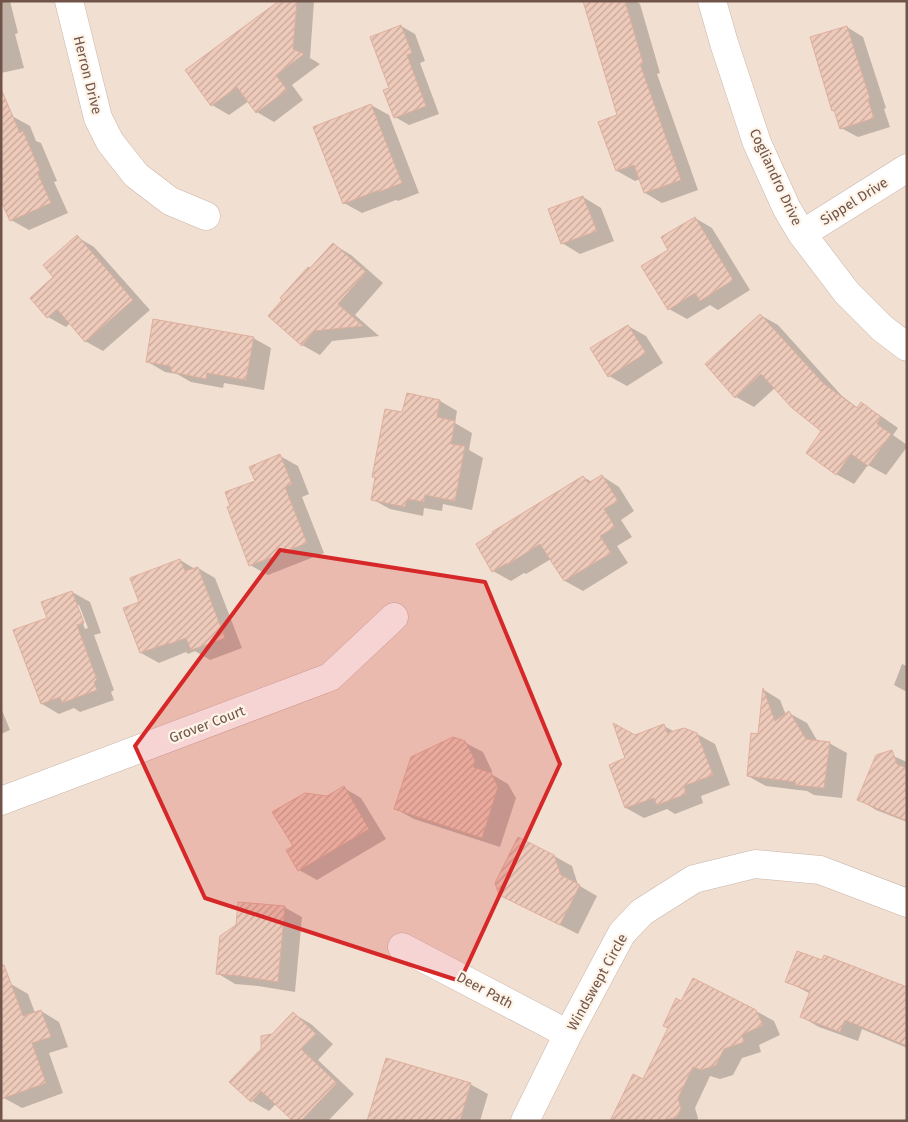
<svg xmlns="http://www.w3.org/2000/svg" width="908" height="1122" font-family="'Fira Sans',sans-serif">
  <defs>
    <pattern id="building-hatch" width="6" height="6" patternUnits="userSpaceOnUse" patternTransform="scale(1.25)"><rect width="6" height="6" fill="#eecabb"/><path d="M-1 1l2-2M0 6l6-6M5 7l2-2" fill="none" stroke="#c5a79a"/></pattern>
  </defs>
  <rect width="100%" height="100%" fill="#faeee2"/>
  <path fill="#f1dfd1" d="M1,1H907V1121H1Z"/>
  <path fill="#0003" fill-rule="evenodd" d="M1,1H10L18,33L15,34L24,68L1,73Z
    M281,1H314L310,58L320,64L292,85L303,100L274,122L257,112L249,101L229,115L212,105Z
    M599,1H635L640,4L660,73L657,74L698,190L662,203L645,193L640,179L635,181L617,171L618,116Z
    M401,26L415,34L425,61L420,63L439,114L409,125L395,117L391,89Z
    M847,27L863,37L886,108L884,109L890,127L858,137L841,128L836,111L834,110Z
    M371,105L389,115L419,193L398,201L396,200L362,213L344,203Z
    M12,116L30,126L36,141L41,143L57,181L54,182L68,213L29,230L11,220Z
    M583,197L601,208L614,241L580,254L562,243Z
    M695,218L712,228L750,290L718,310L710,305L687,319L669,309L670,250Z
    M77,237L94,247L150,310L103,351L85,341L70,323L66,327L48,317L55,277Z
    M333,244L351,255L383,283L355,315L379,336L332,341L320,355L302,345L284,300Z
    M760,315L778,325L842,396L858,408L861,404L878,414L898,428L893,435L907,445V447L886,475L868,465L854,484L836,474L823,431L775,388L754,407L736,397Z
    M628,326L646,336L663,363L627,386L609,376Z
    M253,338L271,348L264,390L224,383L223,388L191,382L177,374L165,372L148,362Z
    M408,395L440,401L457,411L455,423L472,433L469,450L483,458L472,510L443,504L442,511L424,508L423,516L390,509L372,499L376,478L374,476L403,414Z
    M280,456L298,466L309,494L302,497L324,553L268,575L250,565L256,481Z
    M602,476L619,487L634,511L621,520L632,537L617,546L628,563L583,591L565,581L551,559L526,574L524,573L511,581L493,571L583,477L592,482Z
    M180,560L195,569L198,568L215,578L242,648L210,660L195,651L188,654L186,652L159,663L141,653L125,609L141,603Z
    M72,592L90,602L101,633L94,635L114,690L111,692L114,700L80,712L74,708L59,714L42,704L49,619ZM76,605H79L88,628L85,629Z
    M902,664L907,666V692L894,685Z
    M764,690L780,700L786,715L789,713L807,723L818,742L829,743L847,753L842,798L814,795L807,791L766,786L748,776L759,735Z
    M1,708L10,730L1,734Z
    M664,726L675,732L697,734L715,744L730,785L701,796L703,803L675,814L667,809L644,818L626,808L610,766L627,759L635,736Z
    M464,742L483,752L492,771L491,774L508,784L516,798L500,847L414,819L396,809Z
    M886,753L907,762V822L876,810L859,799Z
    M344,788L361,798L386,839L317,880L299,870L294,846L328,797Z
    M554,856L572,866L578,885L597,896L578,934L518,904Z
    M284,907L302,917L295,992L258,986L235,984L217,973L237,925Z
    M786,981L907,988V1048L862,1029L858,1041L819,1027L802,1017L811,994Z
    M11,984L28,994L35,1013L41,1011L59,1022L68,1047L49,1053L63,1093L22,1108L4,1098Z
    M682,1003L756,1011L774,1021L780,1035L759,1045L761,1052L742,1058L733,1075L720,1079L710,1076L695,1108L698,1118L697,1121H611L644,1081Z
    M294,1014L311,1024L333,1044L318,1060L354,1094L328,1121H295L277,1103L269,1111L252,1101L262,1049L272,1036Z
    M470,1084L488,1094L480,1121H368Z"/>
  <path fill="url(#building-hatch)" stroke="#dfaf9d" d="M279,1H297L293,49L304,54L276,75L287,90L256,113L237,87L211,106L185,70Z
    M583,1H625L643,63L640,64L681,180L644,193L634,165L616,171L598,122L617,115Z
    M401,25L412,53L407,55L426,106L394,118L383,90L389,88L370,37Z
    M847,26L870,99L868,100L874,118L840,129L834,110L832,111L810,37Z
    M1,89L20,133L23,131L40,171L37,172L51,203L10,221L1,201Z
    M371,104L402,183L379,192V190L343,204L313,127Z
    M583,196L597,231L561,244L548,209Z
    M695,217L733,280L700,301L695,293L668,310L641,266L668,250L661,237Z
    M77,235L133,300L85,342L57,309L47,318L30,298L53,277L43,265Z
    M333,243L366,272L338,304L363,326L314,331L302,346L268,316L282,300L280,298L308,267L310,268Z
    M760,314L824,384L857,408L861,402L881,417L877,424L891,434L868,466L851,454L836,475L806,453L821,431L792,408L761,374L735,398L705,364Z
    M153,319L254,337L246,380L207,373L206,379L172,372L170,366L146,362Z
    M628,325L646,353L608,377L590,348Z
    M407,393L440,400L437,417L455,421L451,444L465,446L455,501L425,495L424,502L407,499L405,507L371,500L375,477H372L385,409L402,412Z
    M280,454L292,484L285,487L307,543L249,566L227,507L230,506L225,492L255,481L249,467Z
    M602,475L618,501L604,509L615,527L600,536L611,553L564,581L540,544L507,565V563L492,572L476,544L493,533L492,532L583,476L588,483Z
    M180,559L185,571L198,567L225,638L191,650L186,638L169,644V643L140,653L123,608L139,602L130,578Z
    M72,591L84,623L77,625L97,680L94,682L97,690L62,703L60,697L41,704L13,630L47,618L41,602Z
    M763,688L775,721L789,711L806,739L830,742L824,788L795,785L796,782L747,776L751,733L758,734Z
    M613,723L635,735L664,724L667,733L684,728L697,733L713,775L684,786L686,794L657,805L654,798L625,808L609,765L625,758Z
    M453,737L465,741L475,760L473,767L491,773L498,787L482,838L394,809L411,757Z
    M892,750L897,764L907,768V821L857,800L876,755Z
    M344,786L369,829L298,871L286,850L293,846L272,812L305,793L327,796Z
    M518,837L554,855L561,875L580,885L560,925L499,895L495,883Z
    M238,902L285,906L278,982L240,976L216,974L220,936L236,925Z
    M797,951L822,960L824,955L907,987V1046L845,1020L840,1032L800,1017L810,991L785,982Z
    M1,965H4L23,1016L41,1010L51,1037L32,1043L46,1083L1,1099Z
    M693,978L756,1010L763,1025L742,1035L744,1042L724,1049L716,1065L701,1070L693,1067L678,1098L681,1108L677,1117L662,1121H610L633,1074L643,1079L668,1028L663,1026L676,998L681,1001Z
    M293,1012L316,1034L301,1049L337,1083L301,1121H293L261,1091L251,1102L229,1082L261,1049V1036L272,1034Z
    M386,1058L471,1083L460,1121H367Z"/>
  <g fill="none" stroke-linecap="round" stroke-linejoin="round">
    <g stroke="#cab5a9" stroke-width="29">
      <path id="street" d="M69,1L98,118L110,142L136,175L170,201L206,216
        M712,1L724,43L757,143L787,209L802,234L847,293L882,328L907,347
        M802,234L907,168
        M1,801L330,677L394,617
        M402,947L568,1034
        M525,1121L568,1034L622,933L642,912L694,879L755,864L820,870L907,903"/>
    </g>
    <use href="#street" stroke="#fff" stroke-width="28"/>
  </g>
  <path fill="#d62828" fill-opacity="0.2" stroke="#d62828" stroke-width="4" stroke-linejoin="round" d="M280,550L485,582L560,764L460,981L205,898L135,746Z"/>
  <g text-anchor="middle" stroke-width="4.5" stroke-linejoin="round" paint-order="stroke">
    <g font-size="14" fill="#70544a" stroke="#fef3e7">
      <text transform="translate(88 75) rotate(76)" y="5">Herron Drive</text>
      <text transform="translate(776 177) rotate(65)" y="5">Cogliandro Drive</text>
      <text transform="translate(854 201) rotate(-32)" y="5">Sippel Drive</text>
      <text transform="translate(207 724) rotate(-21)" y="5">Grover Court</text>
      <text transform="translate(597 982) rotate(-61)" y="5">Windswept Circle</text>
      <text transform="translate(485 990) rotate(28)" y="5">Deer Path</text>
    </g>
  </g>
  <rect width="908" height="1122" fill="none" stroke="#70544a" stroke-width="5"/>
</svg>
